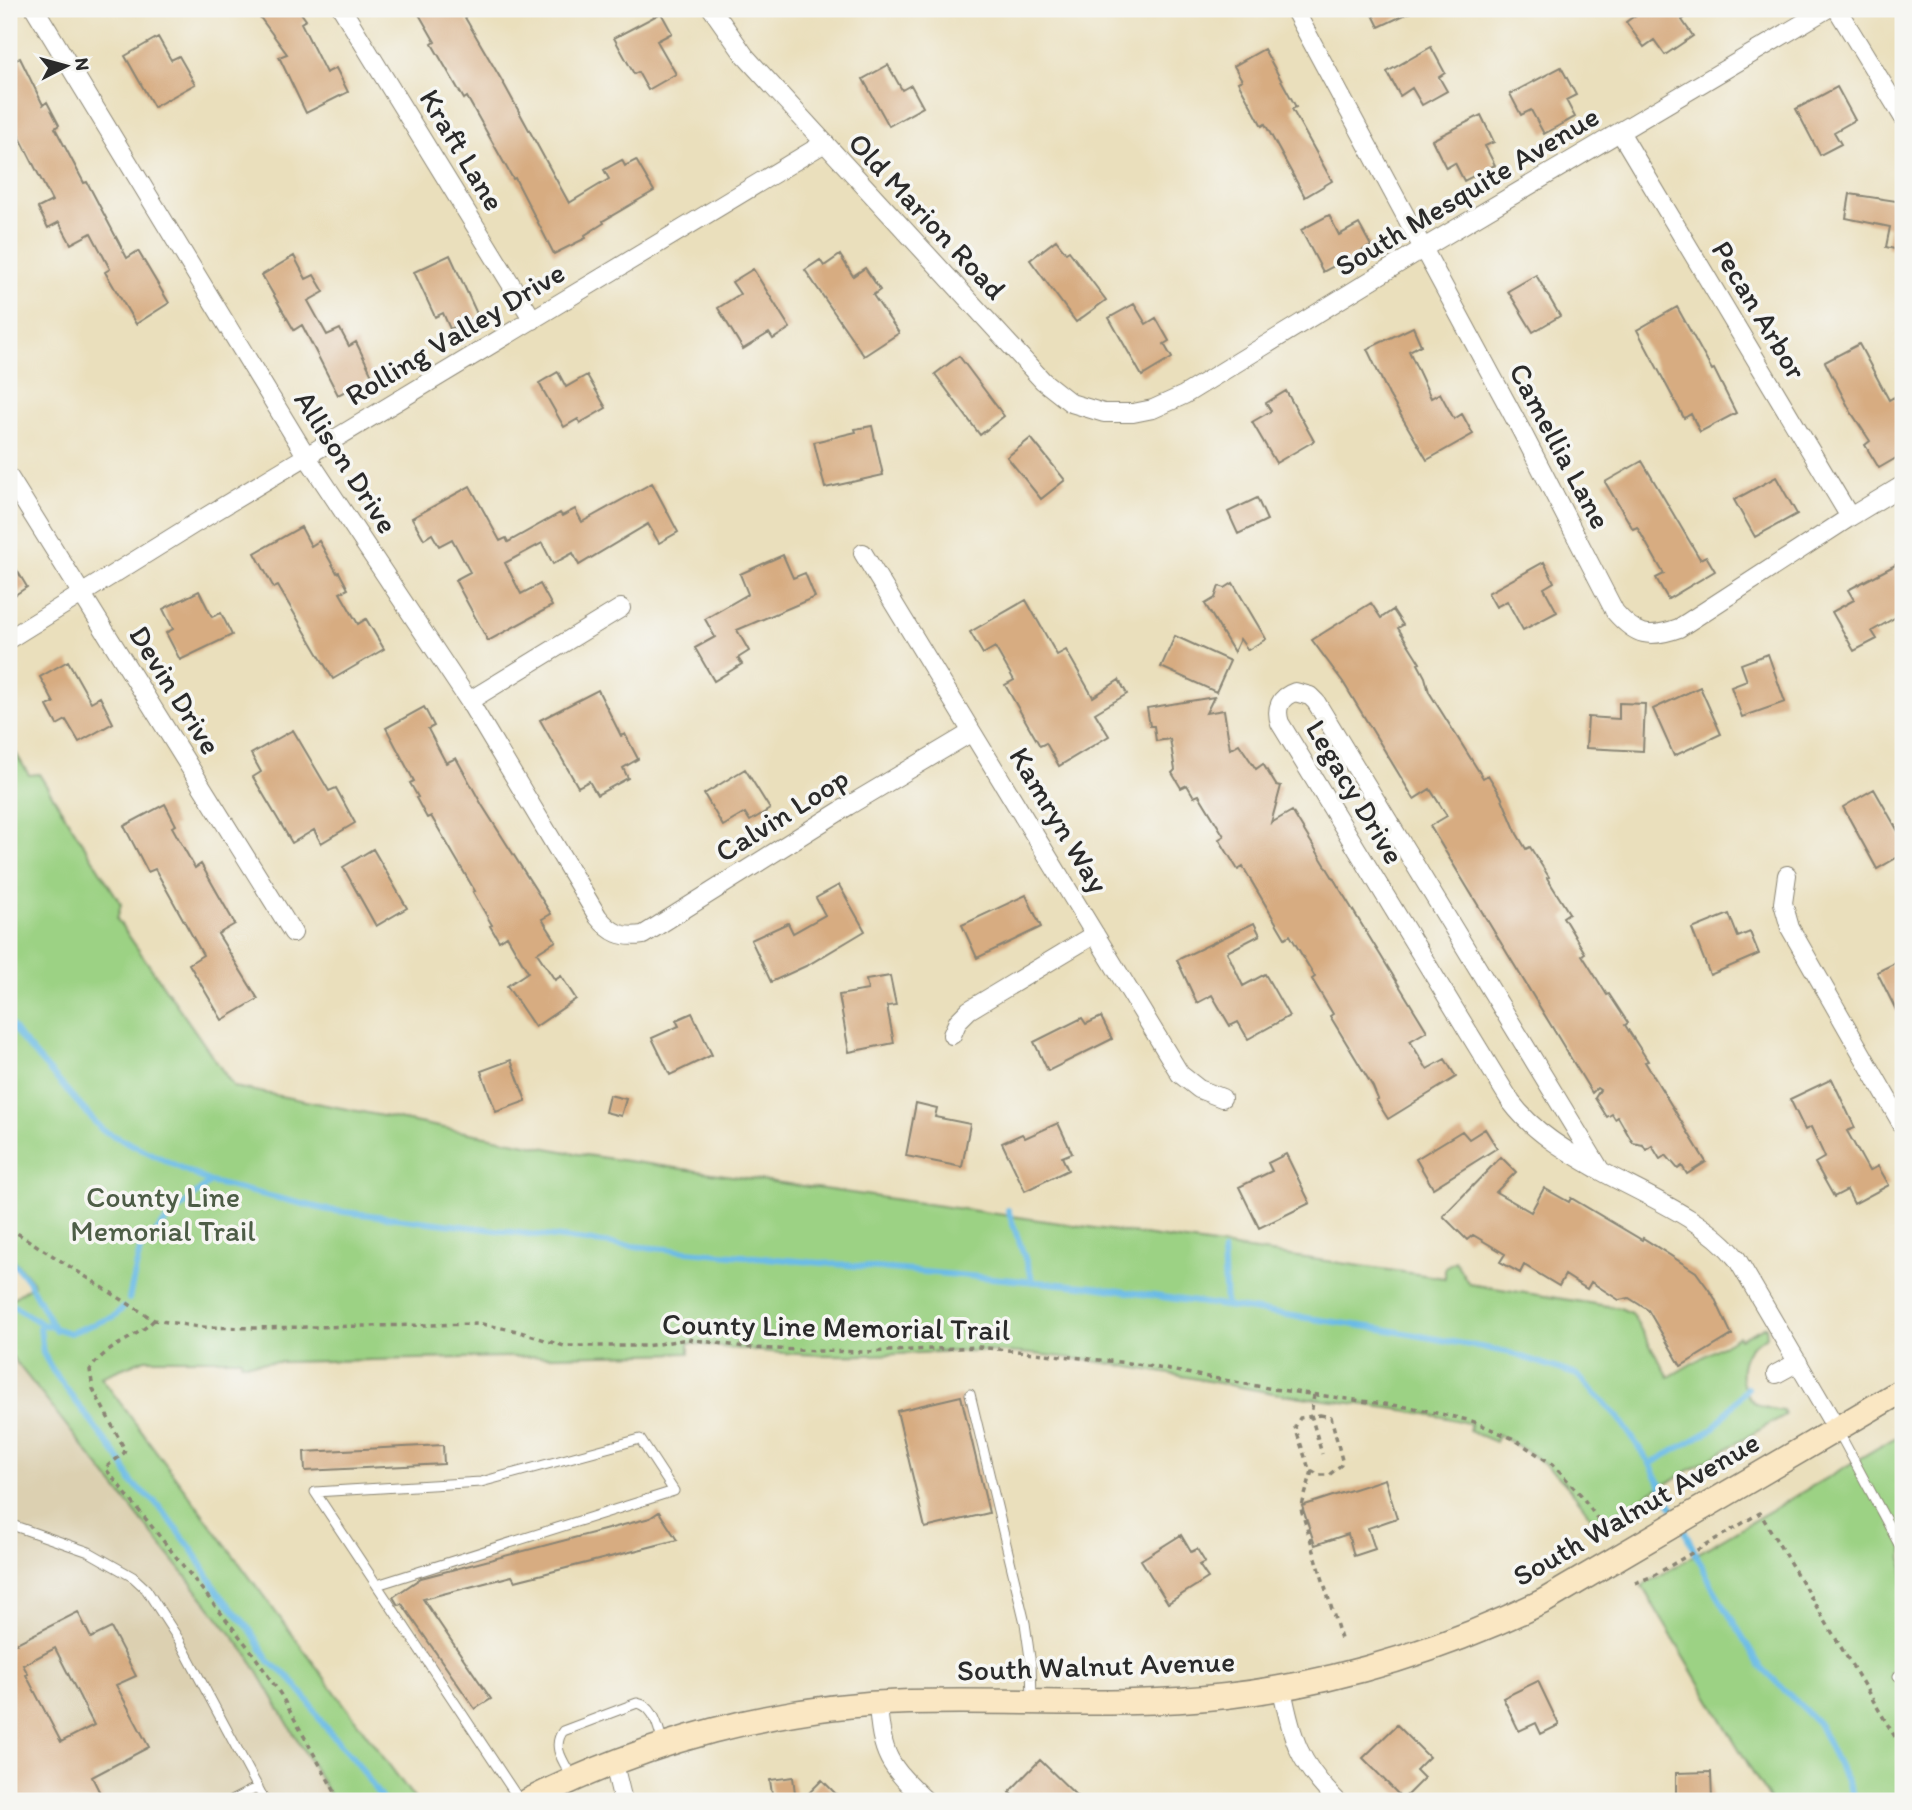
<svg xmlns="http://www.w3.org/2000/svg" width="1912" height="1810" font-family="Itim,sans-serif">
  <rect width="100%" height="100%" fill="#f6f6f2"/>
  <filter id="ink" filterUnits="userSpaceOnUse"><feTurbulence type="fractalNoise" baseFrequency=".0143" numOctaves="2"/><feDisplacementMap in="SourceGraphic" scale="14" xChannelSelector="R" yChannelSelector="G"/><feConvolveMatrix kernelMatrix="1 2 1 2 8 2 1 2 1" color-interpolation-filters="sRGB"/></filter>
  <filter id="wash" filterUnits="userSpaceOnUse"><feTurbulence type="fractalNoise" baseFrequency=".00686" numOctaves="4" result="noise"/><feDisplacementMap in="SourceGraphic" scale="28" xChannelSelector="R" yChannelSelector="G"/><feGaussianBlur stdDeviation="1.57" result="paint"/><feColorMatrix in="noise" values="0 0 0 0 0 0 0 0 0 0 0 0 0 0 0 0 0 1.4 0 .05"/><feComposite in="paint" operator="in"/></filter>
  <g filter="url(#wash)">
    <rect width="100%" height="100%" fill="#eadfbc"/>
    <path fill="#dcd0b1" d="M9,1353L248,1655L333,1801H9Z"/>
    <path fill="#9cd284" stroke="#647e58" stroke-width="2" d="M9,742L29,775L39,774L121,904L117,919L234,1087L578,1154L1445,1278V1267L1455,1261L1469,1284L1620,1308L1631,1313L1669,1377L1738,1336L1740,1339L1766,1326L1767,1336C1761,1340 1754,1343 1749,1349C1737,1367 1739,1397 1761,1406C1768,1409 1776,1410 1783,1411L1785,1415L1596,1524C1566,1480 1546,1460 1498,1435L1495,1442L1469,1431L1471,1424C1404,1406 1335,1403 1267,1392C1172,1375 1076,1353 979,1351C942,1351 905,1354 868,1355C808,1357 748,1351 689,1343V1353L241,1363V1359H145L101,1377L416,1801H333L248,1655L9,1353V1301L34,1284L9,1254Z
      M1903,1433V1801H1770L1642,1586Z"/>
    <g fill="none" stroke-linecap="round" stroke-linejoin="round">
      <path stroke="#6bbbe6" stroke-width="6" d="M9,1022L22,1040L102,1130L210,1182L328,1210L620,1245L1093,1287L1383,1329L1507,1352L1577,1375L1619,1418L1650,1464L1678,1518
        M1008,1210L1033,1281
        M1223,1252L1226,1306
        M9,1257L28,1281L55,1330
        M129,1299L140,1250L172,1215L210,1182
        M9,1303L42,1324L70,1333L113,1317L123,1308
        M42,1324L40,1327L43,1353L53,1371L123,1464L132,1483L155,1502L170,1520L194,1552L217,1591L249,1628L269,1661L290,1678L309,1702L322,1723L358,1764L383,1801
        M1650,1464L1713,1429L1747,1388
        M1683,1528L1712,1586L1760,1666L1818,1723L1856,1801"/>
    </g>
    <g id="blocks">
      <path fill="#d7ac81" fill-rule="evenodd" d="M254,9H298L306,20L301,23L326,73L336,68L348,92L306,113L279,57L287,54Z
        M416,9H460L505,86L569,203L609,179L604,170L622,160L625,166L636,160L654,191L603,221L604,223L585,235L586,238L554,254L515,178L513,179L467,97L464,99L432,44L435,42Z
        M1370,9H1417L1379,27Z
        M1644,9H1697L1682,20L1693,36L1665,55L1654,40L1644,47L1626,22Z
        M661,13L672,33L657,41L676,74L648,90L638,72L634,74L614,38Z
        M158,37L171,60L179,56L195,84L154,107L125,56Z
        M1431,47L1445,73L1439,77L1447,91L1422,105L1412,88L1400,96L1387,72Z
        M1264,49L1296,107L1292,109L1332,181L1305,197L1265,124L1262,126L1238,82L1242,80L1234,66Z
        M20,58L43,105L47,102L59,125L55,128L84,183L87,182L127,258L138,251L169,303L136,324L105,272L110,269L91,233L71,244L59,222L48,228L38,208L52,201L9,116V63Z
        M888,65L902,90L911,85L923,107L889,126L863,79Z
        M1561,67L1576,95L1566,100L1575,117L1544,134L1531,110L1521,115L1510,94Z
        M1837,87L1855,120L1834,132L1841,144L1820,155L1796,109Z
        M1481,115L1494,142L1485,146L1495,165L1464,181L1455,163L1446,168L1432,140Z
        M1850,194L1903,202V251L1886,247L1890,227L1846,218Z
        M1329,215L1339,235L1359,224L1371,246L1323,272L1301,230Z
        M1056,240L1066,253L1069,251L1106,300L1076,322L1030,260Z
        M450,255L478,316L450,329L443,313L435,317L414,272Z
        M840,255L853,276L865,268L880,290L873,295L899,333L864,356L805,270L820,260L824,266Z
        M294,256L306,279L314,275L324,292L308,301L327,335L340,329L349,346L356,342L373,377L338,395L302,325L294,330L262,275Z
        M753,269L790,328L773,339L769,333L743,349L718,308L740,294L732,282Z
        M1536,275L1560,316L1533,332L1508,291Z
        M1134,304L1146,324L1156,318L1169,341L1164,344L1172,358L1142,376L1109,318Z
        M1677,307L1712,370L1714,369L1736,413L1700,432L1691,414L1684,418L1637,330Z
        M1413,327L1421,345L1409,351L1431,398L1440,393L1454,419L1462,414L1473,434L1427,460L1389,395L1367,349Z
        M1859,344L1889,400L1894,397L1903,412V454L1879,468L1865,445L1870,441L1851,412L1825,362Z
        M959,356L1004,416L980,435L935,374Z
        M558,372L566,387L587,375L606,408L580,423L578,419L564,427L539,383Z
        M1286,391L1314,441L1276,463L1252,422L1271,411L1266,403Z
        M872,426L883,475L825,488L814,442L856,432L855,429Z
        M1031,438L1065,480L1041,499L1007,457Z
        M1642,461L1700,559L1706,556L1715,571L1668,599L1656,578L1664,574L1637,527L1633,529L1605,482Z
        M1776,477L1797,514L1755,537L1734,500Z
        M652,483L678,532L659,543L648,524L579,565L573,553L553,564L542,543L505,563L521,594L540,584L552,606L488,641L455,580L470,572L452,539L439,546L432,534L424,539L412,518L470,486L500,541L506,538L508,542L560,513L562,516L575,509L582,522Z
        M1257,498L1267,520L1238,534L1228,512Z
        M301,527L311,546L319,541L337,573L339,572L348,589L340,593L358,624L366,619L384,649L333,679L278,586L274,588L255,553Z
        M783,555L793,578L805,573L815,597L737,630L749,651L738,658L742,664L714,681L695,648L715,637L705,619L748,594L740,574Z
        M9,557L27,587L9,599Z
        M1903,561V613L1872,631L1877,639L1854,651L1832,612L1854,600L1848,590Z
        M1544,562L1554,582L1544,588L1557,612L1523,630L1507,601L1496,607L1488,593Z
        M1233,583L1266,639L1248,650L1240,639L1234,652L1205,604L1215,598L1219,586L1225,588Z
        M199,591L212,617L221,613L232,635L180,660L166,633L173,629L163,609Z
        M1026,600L1057,655L1066,650L1093,697L1119,680L1127,694L1095,713L1109,736L1059,766L1046,743L1040,746L1005,685L1014,680L995,647L983,654L970,632Z
        M1371,603L1381,618L1393,610L1403,625L1398,628L1420,663L1418,664L1425,677L1429,692L1483,778L1488,775L1501,796L1517,834L1526,849L1530,847L1549,877L1547,878L1569,913L1563,917L1585,953L1582,955L1607,995L1609,994L1628,1023L1625,1025L1648,1061L1645,1062L1706,1162L1687,1174L1682,1166L1678,1169L1666,1155L1660,1159L1652,1146L1646,1150L1643,1145L1633,1143L1618,1117L1615,1119L1612,1114L1607,1117L1595,1098L1600,1090L1597,1088L1592,1093L1430,826L1447,816L1430,789L1414,799L1343,682L1312,640Z
        M1175,636L1230,661L1216,692L1161,667Z
        M1768,654L1785,702L1742,717L1731,687L1747,681L1741,664Z
        M68,661L91,702L100,697L113,723L79,742L66,720L57,725L47,706L54,703L40,677Z
        M1700,687L1721,734L1674,756L1653,709Z
        M598,690L621,736L625,734L638,759L623,768L628,778L597,795L589,781L578,787L540,720Z
        M1214,697L1206,713L1224,710L1230,749L1239,744L1256,769L1263,764L1276,785L1281,786L1271,823L1292,811L1427,1031L1410,1041L1427,1069L1445,1059L1456,1077L1388,1119L1376,1100L1378,1099L1373,1087L1330,1016L1333,1014L1312,979L1315,977L1290,935L1285,938L1243,867L1238,870L1219,839L1224,836L1199,795L1194,797L1187,785L1181,788L1172,773L1175,770L1170,739L1156,741L1154,726H1150L1147,708Z
        M1619,703L1645,704L1643,751L1586,748L1588,717L1619,719Z
        M424,707L434,726L428,729L446,763L456,758L482,805L551,914L542,919L556,941L537,953L555,980L561,976L576,999L535,1027L507,986L528,972L507,936L499,941L490,926L492,925L473,892L475,891L431,816L427,818L416,798L418,797L410,783L414,781L386,728Z
        M293,730L329,791L336,788L355,823L321,843L314,830L292,843L253,777L261,772L251,754Z
        M745,769L770,809L750,821L745,813L723,826L704,794Z
        M1874,789L1903,840V854L1877,869L1843,807Z
        M165,804L176,825L172,827L195,868L201,864L235,924L218,934L258,999L222,1020L189,964L203,955L155,869L148,872L124,826Z
        M373,849L407,908L376,926L343,867Z
        M839,885L865,931L808,965L771,982L751,940L788,923L793,933L825,915L816,898Z
        M1026,895L1041,927L977,958L962,925Z
        M1729,914L1738,937L1750,932L1759,954L1710,975L1692,929Z
        M1254,923L1260,935L1227,952L1243,986L1265,974L1289,1016L1248,1039L1238,1022L1230,1026L1212,995L1197,1003L1177,960Z
        M1903,959V1024L1877,972Z
        M890,976L896,1005L887,1006L894,1043L849,1052L839,995L868,990L866,980Z
        M692,1013L712,1055L670,1075L652,1038L679,1026L676,1020Z
        M1101,1017L1112,1039L1048,1071L1034,1042L1082,1018L1086,1024Z
        M511,1060L526,1101L496,1112L481,1071Z
        M1832,1079L1855,1128L1847,1131L1869,1171L1878,1166L1889,1185L1854,1204L1847,1190L1834,1197L1815,1163L1825,1157L1811,1127L1805,1130L1790,1099Z
        M609,1095L626,1099L621,1116L605,1112Z
        M916,1103L937,1108L935,1117L970,1124L962,1167L906,1156Z
        M1058,1123L1072,1153L1062,1157L1068,1170L1025,1191L1002,1143L1022,1134L1025,1138Z
        M1485,1129L1497,1148L1433,1188L1416,1159L1462,1131L1469,1139Z
        M1286,1154L1310,1203L1259,1228L1239,1187L1272,1171L1268,1163Z
        M1501,1157L1516,1172L1496,1192L1531,1212L1544,1188L1569,1202L1571,1198L1642,1240L1643,1238L1696,1272L1714,1297L1732,1335L1681,1366L1648,1310L1629,1298L1619,1300L1591,1282L1587,1289L1565,1275L1559,1286L1524,1265L1520,1273L1500,1262L1505,1254L1473,1235L1467,1240L1443,1216Z
        M961,1396L989,1513L925,1528L897,1411Z
        M443,1445L444,1464L305,1471L304,1452Z
        M1385,1479L1397,1518L1368,1528L1375,1549L1354,1556L1348,1534L1315,1545L1302,1506Z
        M659,1512L677,1540L515,1581L512,1576L423,1599L491,1699L475,1709L402,1604L398,1605L393,1597L421,1578L650,1518Z
        M1181,1535L1191,1552L1197,1549L1205,1562L1199,1565L1208,1578L1168,1603L1141,1560Z
        M78,1612L91,1638L111,1628L136,1676L116,1685L149,1747L92,1777L104,1801H9V1637L13,1645ZM55,1648L94,1725L61,1742L26,1675L28,1674L23,1665Z
        M1538,1681L1559,1725L1541,1734L1536,1723L1519,1731L1503,1698Z
        M1397,1725L1429,1757L1416,1770L1424,1778L1403,1799L1363,1758Z
        M1040,1760L1082,1801H1019L1009,1792Z
        M1711,1772L1712,1801H1676V1773Z
        M793,1777L796,1801H773L770,1780Z
        M822,1780L843,1801H801Z"/>
    </g>
  </g>
  <g filter="url(#ink)">
    <use href="#blocks" fill-opacity="0" stroke="#8a8574" stroke-width="2"/>
    <g fill="none" stroke-linecap="round" stroke-linejoin="round">
      <g stroke="#8a8574" stroke-width="11">
        <path id="lane" d="M970,1394L1025,1623L1031,1665L1032,1700
          M1837,1429L1903,1552
          M9,1524L89,1552L133,1577L146,1589L179,1640L265,1801
          M377,1585L674,1491L640,1439L481,1482L315,1492L520,1801
          M1898,1676L1903,1673
          M572,1777C564,1762 551,1747 563,1731L637,1703C655,1706 658,1728 663,1743
          M231,1801L258,1787"/>
      </g>
      <g stroke="#8a8574" stroke-width="20">
        <path id="street" d="M35,9L307,457L469,701L598,917C611,933 621,938 643,935L848,806L972,732
          M342,9L533,320
          M712,9L745,56L1043,381L1071,403L1104,413H1133L1153,409L1184,395L1422,249L1827,9
          M1294,9L1521,430L1615,612C1636,636 1649,639 1679,628L1850,517L1903,485
          M1837,9L1903,117
          M1620,132L1850,517
          M9,477L293,933
          M863,553L1180,1074L1199,1089L1222,1098
          M9,639L194,524L823,144
          M1295,692L1310,696L1316,702L1601,1171C1568,1152 1534,1133 1511,1102L1280,723C1275,708 1280,697 1295,692Z
          M469,701L621,608
          M1787,875L1783,903L1790,928L1903,1126
          M952,1035L958,1021L969,1010L1095,934
          M1601,1171C1645,1195 1706,1220 1737,1259L1836,1428
          M1776,1374L1798,1362
          M1282,1689C1292,1740 1299,1763 1337,1801
          M878,1703C881,1755 889,1766 926,1801
          M614,1764L623,1801"/>
      </g>
      <g stroke="#8a8574" stroke-width="27">
        <path id="secondary" d="M528,1801C645,1742 777,1705 909,1702C1015,1699 1121,1708 1226,1696C1338,1683 1443,1650 1544,1601L1903,1390"/>
      </g>
      <path stroke="#8a8574" stroke-width="3.5" stroke-dasharray="5 5" stroke-linecap="butt" d="M9,1228L154,1320L199,1327L254,1328L482,1324L517,1331L564,1346H646L688,1339L753,1348L819,1351L867,1352L979,1347L1137,1364L1273,1389L1414,1408L1472,1421L1514,1439L1552,1464L1581,1495L1603,1527
        M154,1320C134,1340 106,1345 90,1370L93,1389L125,1450L124,1453L105,1468L252,1652L281,1695L340,1801
        M1314,1395L1311,1415L1322,1454
        M1320,1415L1331,1417L1342,1460L1341,1465L1329,1475H1319L1309,1469L1295,1427L1300,1418Z
        M1312,1471L1301,1509L1342,1642
        M1635,1583L1651,1577L1760,1513L1903,1750"/>
      <use href="#lane" stroke="#fff" stroke-width="9"/>
      <use href="#street" stroke="#fff" stroke-width="18"/>
      <use href="#secondary" stroke="#fae7c3" stroke-width="24"/>
    </g>
  </g>
  <g text-anchor="middle" stroke-width="7" stroke-linejoin="round" paint-order="stroke">
    <g font-size="30" fill="#2b2b2b" stroke="#f6f6f2">
      <text transform="translate(462 150) rotate(59)" y="10">Kraft Lane</text>
      <text transform="translate(1467 191) rotate(-31)" y="10">South Mesquite Avenue</text>
      <text transform="translate(927 216) rotate(47)" y="10">Old Marion Road</text>
      <text transform="translate(1759 310) rotate(59)" y="10">Pecan Arbor</text>
      <text transform="translate(455 334) rotate(-31)" y="10">Rolling Valley Drive</text>
      <text transform="translate(1560 446) rotate(62)" y="10">Camellia Lane</text>
      <text transform="translate(346 462) rotate(57)" y="10">Allison Drive</text>
      <text transform="translate(175 690) rotate(58)" y="10">Devin Drive</text>
      <text transform="translate(1355 792) rotate(59)" y="10">Legacy Drive</text>
      <text transform="translate(782 815) rotate(-32)" y="10">Calvin Loop</text>
      <text transform="translate(1059 820) rotate(59)" y="10">Kamryn Way</text>
      <text transform="translate(836 1327) rotate(1)" y="10">County Line Memorial Trail</text>
      <text transform="translate(1636 1509) rotate(-30)" y="10">South Walnut Avenue</text>
      <text transform="translate(1096 1666) rotate(-2)" y="10">South Walnut Avenue</text>
    </g>
    <g font-size="30" fill="#4d5d46" stroke="#f6f6f2">
      <text x="163" y="1207">County Line<tspan x="163" dy="34">Memorial Trail</tspan></text>
    </g>
  </g>
  <rect width="1912" height="1810" fill="none" stroke="#f6f6f2" stroke-width="35"/>
  <g transform="translate(66 66) rotate(84)" stroke="#f6f6f2" stroke-width="5" paint-order="stroke">
  <path d="M0-5L12 26L0 18L-12 26Z" fill="#2b2b2b"/>
  <text y="-10" font-size="19" font-weight="bold" text-anchor="middle" fill="#2b2b2b">N</text>
  </g>
</svg>
